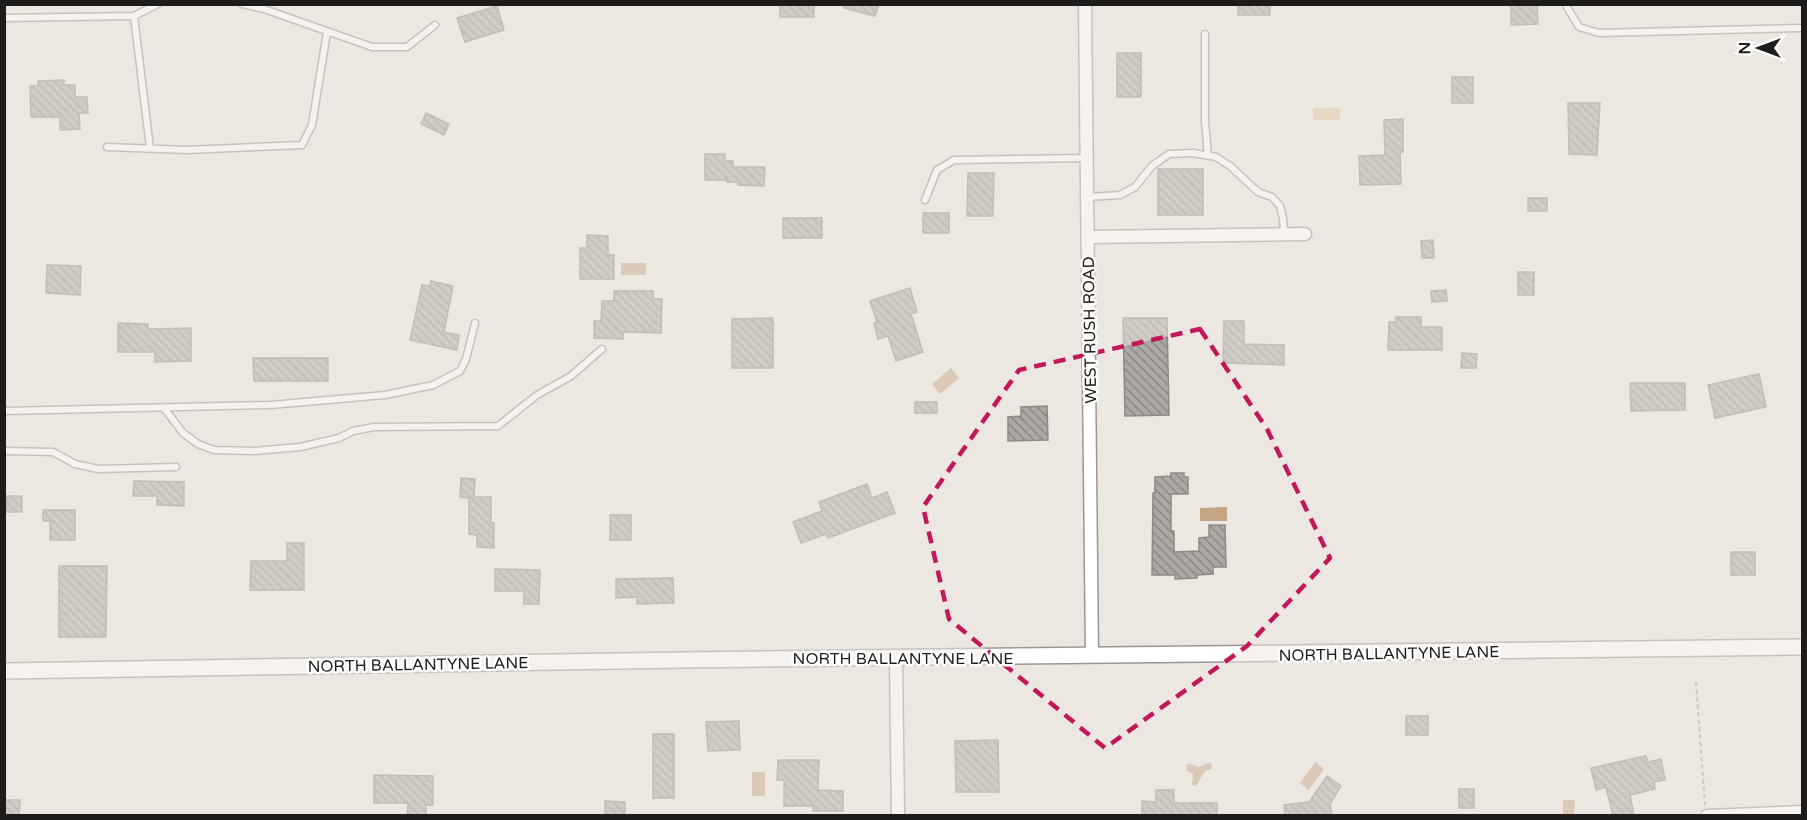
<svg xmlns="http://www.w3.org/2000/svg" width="1807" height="820" font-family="'Varela Round',sans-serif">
  <defs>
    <pattern id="building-back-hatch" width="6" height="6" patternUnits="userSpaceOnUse" patternTransform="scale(1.5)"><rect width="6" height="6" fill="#ada8a3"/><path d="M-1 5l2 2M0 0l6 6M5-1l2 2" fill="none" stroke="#8c8884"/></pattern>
  </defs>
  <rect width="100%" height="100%" fill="#ede7e2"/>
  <path fill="#e5c4a5" d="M1340,107V120H1313V108Z"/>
  <path fill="#c4a485" d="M621,263H646V275H621Z
    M951,368L959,378L940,394L932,384Z
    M1227,507V521H1200V508Z
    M1315,762L1324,769L1309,790L1300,783Z
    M1189,763L1198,767L1209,763H1212L1211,769L1205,771L1196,786L1192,785L1193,774L1186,770L1187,764Z
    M752,772H765V796H752Z
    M1563,800H1575L1574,815H1563Z"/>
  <path fill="url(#building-back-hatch)" stroke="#8f8985" stroke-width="1.5" d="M780,4H814V17H780Z
    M844,4H879L875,16L844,8Z
    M1238,4H1270V15H1238Z
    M1511,4H1537L1538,24L1511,25Z
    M497,6L504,30L465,42L457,18Z
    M1117,53H1141V97H1117Z
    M1452,77H1473V103H1452Z
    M64,80V85H75V97H87L88,113H79L80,129L60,130V117H31L30,86H38V81Z
    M1568,103H1600L1597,155L1569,154Z
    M426,113L449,124L444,135L421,124Z
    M1403,119V152H1400L1401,184L1360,185L1359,156L1385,155L1384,120Z
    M705,154H725V161H733V167H765L764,186L738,185V182H727V180H705Z
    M1158,169H1203V215H1158Z
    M968,173H994L993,216H967Z
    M1528,198H1547V211H1528Z
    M923,213H949V233H923Z
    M783,218H822V238H783Z
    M587,235L608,236V255H614V279H580V248H587Z
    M1433,240L1434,258H1422L1421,241Z
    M47,265L81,266L80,295L46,293Z
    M1518,272H1534V295H1518Z
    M431,281L453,286L444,332L459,335L457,350L410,340L422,285L430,286Z
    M910,288L917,312L911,314L923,352L896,361L888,336L878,339L874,323L877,322L870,301Z
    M1446,290L1447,301L1432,302L1431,291Z
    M614,291H653V299H662L661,333L623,332V339L594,338V321H601L602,301H614Z
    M1396,317H1421V327H1442V350H1388L1389,322H1396Z
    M773,318V368H732V319Z
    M1123,318H1167L1169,415L1125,416Z
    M1224,321H1244V344L1284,345V365L1223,363Z
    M118,323L148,324V329L191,328V361L155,362V352H118Z
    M1462,353L1477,354L1476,368H1461Z
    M253,358H328V381H254Z
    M1759,374L1766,407L1715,418L1708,385Z
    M1630,383H1685V410L1631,411Z
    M915,402H937V413H915Z
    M1047,406L1048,440L1008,441V417L1021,416V407Z
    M1171,473H1184V477H1188V494H1171V531H1174V552L1199,551V538L1209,537V525H1225L1226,567H1213V574L1197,575V578L1175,579V575H1152L1153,493H1155V477L1171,476Z
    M461,478L475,479L474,497H491V523H494V548L477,547V535L469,534V498L460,497Z
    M134,481L184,482V506L157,505V496H133Z
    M867,484L872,498L887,492L895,513L828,538L826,534L801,543L793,522L822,511L819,502Z
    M7,496H22V512H7Z
    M43,510H75V540H50V521H43Z
    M610,515H631V540H610Z
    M287,543H304V590H250L251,561H287Z
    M1731,552H1755V575H1731Z
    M59,566H107L106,637H59Z
    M495,569L540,570L539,604H524V591H495Z
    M673,578L674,603L637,604V597L616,598V579Z
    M1406,716H1428V735H1406Z
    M739,721L740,750L708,751L706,722Z
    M653,734H674V798H653Z
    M998,740L999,792H956L955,741Z
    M1646,756L1648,762L1661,759L1665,780L1654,782L1655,789L1630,795L1634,816H1613L1606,787L1596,790L1591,768Z
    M778,760H819L818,790L843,791V811H813V806H784V780H777Z
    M374,775L433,776V805H426V816H407L408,803H374Z
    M1327,776L1341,786L1330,804L1332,816H1285L1284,805L1309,802Z
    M1459,789H1474V808H1459Z
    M1156,790H1174V803H1217V816H1142V801L1156,802Z
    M4,800H20L19,816H4Z
    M605,801L625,802V816H605Z"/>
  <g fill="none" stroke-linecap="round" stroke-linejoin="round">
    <g stroke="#9c9692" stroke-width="9">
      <path id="service" d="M242,4L264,9L372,47H407L435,25
        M1567,7L1579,27L1599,33L1802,28
        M134,16L150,148
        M4,18L134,16L158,4
        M1205,34V121L1208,156
        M107,147L187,150L302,145L312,125L327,32
        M1088,197L1120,195L1135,187L1152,166L1169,154L1193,153L1216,157L1230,166L1258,192L1272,197L1280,206L1283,218L1284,234
        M925,200L937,170L954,160L1087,158
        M164,408L183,433L198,444L214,450L254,451L300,447L339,438L353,431L374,427L498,426L537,395L571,376L602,349
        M4,411L270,405L385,395L433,385L460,371L466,359L475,323
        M4,451L53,452L75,464L98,469L176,467"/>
    </g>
    <g stroke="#9c9692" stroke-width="15">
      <path id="minor" d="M1085,4L1092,656
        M1089,237L1305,234
        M896,658L898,816
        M1707,816L1802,812"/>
    </g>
    <g stroke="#9c9692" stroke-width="18">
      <path id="tertiary" d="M4,671L682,660L1802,647"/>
    </g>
    <path stroke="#a5a19d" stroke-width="2" stroke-dasharray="4.5 3" stroke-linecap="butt" d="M1696,682L1705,805"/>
    <use href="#service" stroke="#fff" stroke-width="6"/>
    <use href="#minor" stroke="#fff" stroke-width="12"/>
    <use href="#tertiary" stroke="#fff" stroke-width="15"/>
  </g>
  <path d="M0 0H1807V820H0ZM1200,329L1267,429L1330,558L1247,646L1105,748L949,619L923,507L1019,370Z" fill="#ede7e2" fill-opacity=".55" fill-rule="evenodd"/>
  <path fill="none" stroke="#c2185b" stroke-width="4.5" stroke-dasharray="12 8" stroke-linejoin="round" d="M1200,329L1267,429L1330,558L1247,646L1105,748L949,619L923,507L1019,370Z"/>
  <g text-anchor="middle" stroke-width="5" stroke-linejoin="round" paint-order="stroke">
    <g font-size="16" fill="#1e1c1a" stroke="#fff">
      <text transform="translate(1089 330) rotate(-91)" y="6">WEST RUSH ROAD</text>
      <text transform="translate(1389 653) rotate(-1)" y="6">NORTH BALLANTYNE LANE</text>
      <text x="903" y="664">NORTH BALLANTYNE LANE</text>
      <text transform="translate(418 664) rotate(-1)" y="6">NORTH BALLANTYNE LANE</text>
    </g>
  </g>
  <rect width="1807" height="820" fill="none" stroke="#1e1c1a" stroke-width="12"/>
  <g transform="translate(1759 48) rotate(270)" stroke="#ffffff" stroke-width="4.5" paint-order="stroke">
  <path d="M0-4.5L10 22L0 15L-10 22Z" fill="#1e1c1a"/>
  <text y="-9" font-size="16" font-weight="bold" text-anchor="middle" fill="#1e1c1a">N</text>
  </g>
</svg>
